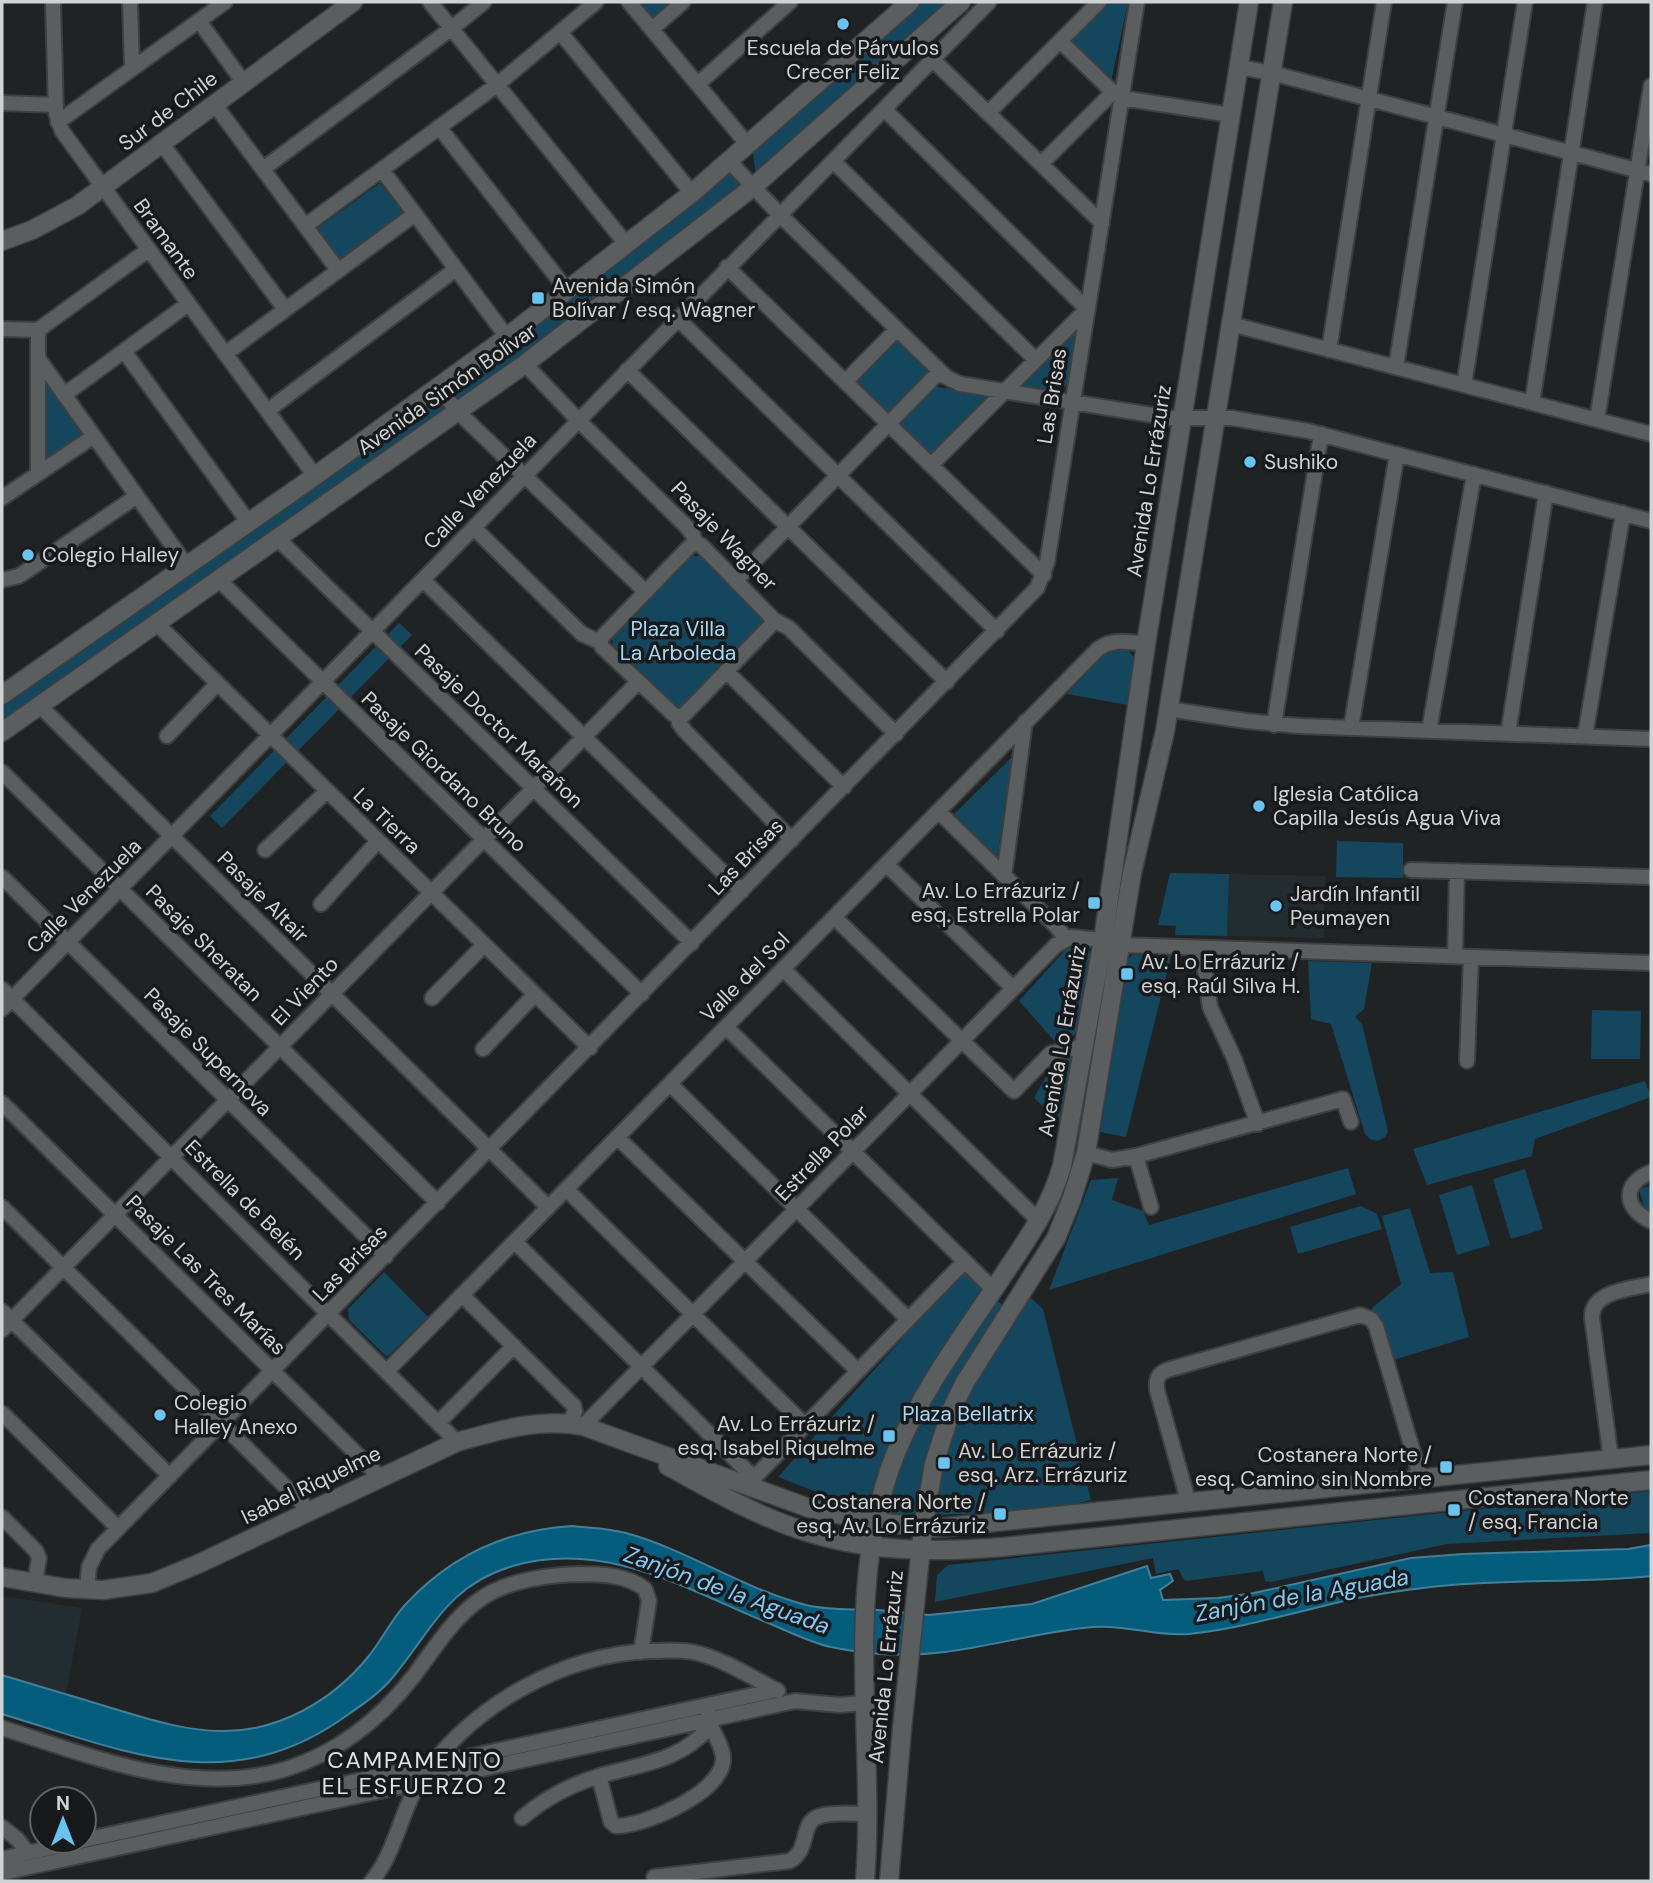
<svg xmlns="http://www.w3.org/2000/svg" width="1653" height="1883" font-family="'DM Sans',sans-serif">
  <rect width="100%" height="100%" fill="#202324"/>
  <path fill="#232c30" d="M1229,874L1325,876L1324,938L1227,936Z
    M2,1596L82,1608L66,1694L2,1675Z"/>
  <path fill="#14475d" d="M633,2H677L654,23Z
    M915,2H950L756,174L752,148Z
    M1102,2H1128L1111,82L1066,39Z
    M738,162L744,183L459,404L447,388Z
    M380,183L404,214L339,262L315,230Z
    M1076,327L1068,384L1059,391L1017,385Z
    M893,338L899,339L926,365L928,373L888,412C874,410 857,392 854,379Z
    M41,371L85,439L43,466Z
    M932,386L992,395L928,459L895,424Z
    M436,397L445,409L2,721V702Z
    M691,556H701L762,613L763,624L683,707H672L613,648L612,636Z
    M399,623L412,635L222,828L210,816Z
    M1119,648L1128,649L1135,659L1128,705L1067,694L1104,655Z
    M1012,757L997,859L952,816Z
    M1337,841L1403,843V878L1336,877Z
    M1170,873L1229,874L1227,936L1175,935L1176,926L1158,925Z
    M1067,948H1088L1091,957L1080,1030L1060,1047L1019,1001Z
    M1132,955L1171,956L1126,1137L1100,1132L1128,959Z
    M1308,961L1372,963L1364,1009L1355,1017L1362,1024L1388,1131L1385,1137L1378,1141L1370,1139L1365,1134L1331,1024L1311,1019Z
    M1592,1010L1641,1011L1640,1059H1591Z
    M1065,1054H1077L1060,1123L1034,1098L1053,1064Z
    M1645,1081L1651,1097L1535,1139L1532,1156L1427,1185L1413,1149Z
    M1348,1168L1356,1194L1049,1290L1091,1180L1118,1178L1112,1200L1143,1211L1149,1225Z
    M1525,1169L1543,1229L1511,1239L1493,1179Z
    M1472,1185L1490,1245L1457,1255L1439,1195Z
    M1651,1186V1212L1646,1214L1639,1189Z
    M1361,1206L1377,1214L1382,1229L1298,1254L1290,1227Z
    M1410,1208L1430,1273L1453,1272L1469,1337L1393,1360L1372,1308L1401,1284L1382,1216Z
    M964,1270L1014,1316L1028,1295L1043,1309L1091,1500L1044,1511L903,1516L840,1501L778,1477Z
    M384,1272L428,1317L387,1357L349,1320L348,1309Z
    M1651,1491V1533L1447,1544L1271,1582L1265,1581L1263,1571L1185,1581L1178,1569L1156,1574L1153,1558L935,1602L937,1575L948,1565Z"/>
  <path fill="#055d7e" stroke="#428098" stroke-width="2" d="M572,1526C590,1528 609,1528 626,1533C688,1550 743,1589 806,1605C826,1610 849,1609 870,1610L867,1609L929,1615L1032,1604L1147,1566L1151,1578L1170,1574L1173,1581L1160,1590L1163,1600L1218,1598L1254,1593L1411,1558L1463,1554L1628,1549L1651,1545V1576C1578,1584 1504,1578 1431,1587C1405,1590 1378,1594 1353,1599C1298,1611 1245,1628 1189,1634C1157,1637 1125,1624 1093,1627C1043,1631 994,1646 945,1652C907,1657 868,1655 831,1647C812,1643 792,1633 773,1625C689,1591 607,1539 513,1566C449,1584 431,1631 393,1677C380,1693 363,1704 346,1716C229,1800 125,1751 2,1714V1675C37,1686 73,1696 108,1707C145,1718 183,1731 222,1731C279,1732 333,1700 368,1657C382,1640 391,1620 405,1605C450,1556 506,1530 572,1526Z"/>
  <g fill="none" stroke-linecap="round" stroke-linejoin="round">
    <g stroke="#3d3f40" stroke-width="18">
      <path id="street" d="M53,2L56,113L62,131L315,476
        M130,2L132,69
        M430,2L627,245
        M629,2L748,145
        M199,21L244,83
        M652,29L683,2
        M560,32L692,193
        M1060,41L1113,92L1122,98L1231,115
        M933,60L1102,223
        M1239,67L1272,73L1651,174
        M698,84L790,2
        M2,103L56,105
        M215,105L338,270
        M885,110L1087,309L931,465
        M988,113L1099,2
        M58,122L225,2
        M439,127L567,290
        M162,144L285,309
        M729,161L779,214L946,377L960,384L1171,418H1232L1308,431L1651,521
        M834,162L1036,360
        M1041,164L1113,92
        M263,169L452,28L484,2
        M382,170L507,337
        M305,226L498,84L596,2
        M727,267L1044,575
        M677,318L997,631
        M1231,324L1651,434
        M2,329L38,330L148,250
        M38,330V474
        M1329,350L1384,2
        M124,351L249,523
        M225,354L415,214
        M38,358L187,566
        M525,364L578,420L687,527L693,535L696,544L701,545L774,620L789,628L896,734
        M1396,367L1455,2
        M627,370L947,682
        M845,382L897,329
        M1464,385L1525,2
        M438,387L457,411L646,592
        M64,395L188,304
        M1532,403L1595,2
        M267,411L456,269
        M1597,420L1651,86
        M2,498L94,436
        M474,528L582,634L600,642L602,647L673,714L678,717L679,723L685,731L792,840
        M277,538L692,943
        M218,579L642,994
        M2,580L19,576L137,496
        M423,580L742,891
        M736,580L940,371
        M156,623L590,1048
        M600,642L603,636L691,545L696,544
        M726,671L844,787
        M39,705L548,1207
        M1168,709L1246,721L1300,726L1651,739
        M678,717L684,715L771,625L774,620
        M1274,725L1321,434
        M1351,728L1397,454
        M1429,731L1474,474
        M1508,734L1546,493
        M167,736L217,684
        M1585,736L1623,513
        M2,772L438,1203
        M938,811L1057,927L1066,939
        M265,850L327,791
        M886,864L1013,988
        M1411,870L1651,877
        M1004,876L1025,722
        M2,877L386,1256
        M321,904L378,841
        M834,917L1014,1091L1051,1053L1085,1046
        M1121,945L1651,963
        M1202,948L1210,1007L1234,1058L1258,1124
        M1455,956L1457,871
        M783,969L1039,1221
        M2,989L457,1442
        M432,998L484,945
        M2,1009L989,2
        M726,1027L994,1290
        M483,1049L535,994
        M1467,1061L1471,957
        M670,1084L908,1319
        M2,1103L380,1477
        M617,1137L858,1371
        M1086,1153L1112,1160L1136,1156L1343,1099L1351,1122
        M1136,1156L1151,1207
        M1651,1172C1621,1184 1624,1209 1651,1221
        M566,1189L805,1425
        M2,1207L310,1511
        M515,1242L754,1478
        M462,1295L574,1406L575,1411L570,1423
        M2,1311L170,1476
        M2,1330L638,682
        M387,1371L1098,649C1114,638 1128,642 1146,644
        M2,1413L118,1528
        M438,1423L514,1346
        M583,1426L1056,945L1071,937L1103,940
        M1611,1459L1592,1318C1591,1291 1630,1289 1651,1284
        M751,1486L754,1478L965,1261
        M1189,1504L1157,1390C1156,1380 1157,1374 1167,1370L1360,1315L1371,1319L1376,1326L1421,1479
        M2,1517L36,1551L39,1558L35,1583
        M87,1589L89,1567L98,1549L1037,588L1047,563L1137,2
        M2,1728C92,1756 191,1798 286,1769C337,1753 380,1719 413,1677C436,1647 457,1610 492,1592C518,1579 550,1575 579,1574C602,1574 627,1575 645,1589L649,1601L641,1652
        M599,1776L611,1822L616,1826C645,1826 718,1794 723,1762C725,1751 715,1736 711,1726
        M522,1818C545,1798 570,1785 599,1776C643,1763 677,1763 711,1726L708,1715
        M2,1827L17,1839L28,1853
        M84,1840L777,1690
        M2,1859L80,1841
        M2,1873L795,1701L840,1705L864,1703
        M654,1877L790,1861C811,1849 799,1822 820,1816C834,1812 852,1814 866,1814
        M372,1881C398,1849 401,1805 426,1772C477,1703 563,1655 649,1651C663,1651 677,1649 692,1652C720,1657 753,1678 778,1691"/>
    </g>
    <g stroke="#3d3f40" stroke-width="21">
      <path id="secondary" d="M2,241L32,230L77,206L353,2
        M2,695L315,476L507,337L692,193L910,2
        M2,732L525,364L753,187L961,2
        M668,1466C710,1489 753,1514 798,1529C864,1552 934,1553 1003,1547L1651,1480
        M2,1577L65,1588L103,1590L152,1583L198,1564L457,1442C497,1431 541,1417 583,1426L809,1508L875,1522L937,1528L1651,1455
        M865,1881C876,1739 841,1585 897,1450C924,1387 965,1333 1002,1277C1026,1241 1050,1208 1062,1166L1103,940L1146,644L1249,2
        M889,1881L902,1729L923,1528L934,1464L951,1411L964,1384L1056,1238L1071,1201L1086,1153L1132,873L1165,731L1283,2"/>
    </g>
    <use href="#street" stroke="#5b5e5f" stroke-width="14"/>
    <use href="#secondary" stroke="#5b5e5f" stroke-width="18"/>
  </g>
  <g fill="#68c4f0" stroke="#17191b" stroke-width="2.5">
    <circle cx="843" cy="24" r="7"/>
    <rect x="531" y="291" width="14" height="14" rx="3.5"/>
    <circle cx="1250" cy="462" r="7"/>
    <circle cx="28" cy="555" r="7"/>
    <circle cx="1259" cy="806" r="7"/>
    <rect x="1087" y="896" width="14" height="14" rx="3.5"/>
    <circle cx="1276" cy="906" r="7"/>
    <rect x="1120" y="967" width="14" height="14" rx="3.5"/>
    <circle cx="160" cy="1415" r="7"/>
    <rect x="882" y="1429" width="14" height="14" rx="3.5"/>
    <rect x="937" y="1456" width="14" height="14" rx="3.5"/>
    <rect x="1439" y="1460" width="14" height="14" rx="3.5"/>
    <rect x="1447" y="1503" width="14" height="14" rx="3.5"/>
    <rect x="993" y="1507" width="14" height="14" rx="3.5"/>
  </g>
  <g text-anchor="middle" stroke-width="7" stroke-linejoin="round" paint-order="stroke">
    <g font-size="21" fill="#d0d2d3" stroke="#17191b" text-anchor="start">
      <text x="843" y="55" text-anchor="middle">Escuela de Párvulos<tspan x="843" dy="24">Crecer Feliz</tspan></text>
      <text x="552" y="293">Avenida Simón<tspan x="552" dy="24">Bolívar / esq. Wagner</tspan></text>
      <text x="1264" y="469">Sushiko</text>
      <text x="42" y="562">Colegio Halley</text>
      <text x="1273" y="801">Iglesia Católica<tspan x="1273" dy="24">Capilla Jesús Agua Viva</tspan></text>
      <text x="1080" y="898" text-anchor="end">Av. Lo Errázuriz /<tspan x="1080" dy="24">esq. Estrella Polar</tspan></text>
      <text x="1290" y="901">Jardín Infantil<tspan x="1290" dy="24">Peumayen</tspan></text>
      <text x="1141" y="969">Av. Lo Errázuriz /<tspan x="1141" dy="24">esq. Raúl Silva H.</tspan></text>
      <text x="174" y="1410">Colegio<tspan x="174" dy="24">Halley Anexo</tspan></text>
      <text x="875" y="1431" text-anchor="end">Av. Lo Errázuriz /<tspan x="875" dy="24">esq. Isabel Riquelme</tspan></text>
      <text x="958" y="1458">Av. Lo Errázuriz /<tspan x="958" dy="24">esq. Arz. Errázuriz</tspan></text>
      <text x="1432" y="1462" text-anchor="end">Costanera Norte /<tspan x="1432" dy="24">esq. Camino sin Nombre</tspan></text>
      <text x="1468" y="1505">Costanera Norte<tspan x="1468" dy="24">/ esq. Francia</tspan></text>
      <text x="986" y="1509" text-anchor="end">Costanera Norte /<tspan x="986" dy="24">esq. Av. Lo Errázuriz</tspan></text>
    </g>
    <g font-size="21" fill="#d0d2d3" stroke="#17191b">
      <text transform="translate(168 111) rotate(-37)" y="7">Sur de Chile</text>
      <text transform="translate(166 239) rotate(54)" y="7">Bramante</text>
      <text transform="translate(447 389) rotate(-35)" y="7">Avenida Simón Bolívar</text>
      <text transform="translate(1052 396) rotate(-81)" y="7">Las Brisas</text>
      <text transform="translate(1149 481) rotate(-81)" y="7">Avenida Lo Errázuriz</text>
      <text transform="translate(480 491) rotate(-46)" y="7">Calle Venezuela</text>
      <text transform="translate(724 536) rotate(46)" y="7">Pasaje Wagner</text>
      <text transform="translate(499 726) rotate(44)" y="7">Pasaje Doctor Marañon</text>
      <text transform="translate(444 772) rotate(44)" y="7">Pasaje Giordano Bruno</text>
      <text transform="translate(387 821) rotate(44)" y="7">La Tierra</text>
      <text transform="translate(746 857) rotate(-46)" y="7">Las Brisas</text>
      <text transform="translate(84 896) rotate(-45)" y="7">Calle Venezuela</text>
      <text transform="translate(263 897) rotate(45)" y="7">Pasaje Altair</text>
      <text transform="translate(204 943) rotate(45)" y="7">Pasaje Sheratan</text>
      <text transform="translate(745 977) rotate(-45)" y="7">Valle del Sol</text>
      <text transform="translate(305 991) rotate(-46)" y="7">El Viento</text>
      <text transform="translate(1062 1041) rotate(-80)" y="7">Avenida Lo Errázuriz</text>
      <text transform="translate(208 1052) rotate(45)" y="7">Pasaje Supernova</text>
      <text transform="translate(822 1153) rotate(-46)" y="7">Estrella Polar</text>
      <text transform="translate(245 1200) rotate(45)" y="7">Estrella de Belén</text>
      <text transform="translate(350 1263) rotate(-46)" y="7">Las Brisas</text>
      <text transform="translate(206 1275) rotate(45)" y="7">Pasaje Las Tres Marías</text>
      <text transform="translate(311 1485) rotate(-26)" y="7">Isabel Riquelme</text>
      <text transform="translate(886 1667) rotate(-84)" y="7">Avenida Lo Errázuriz</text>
    </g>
    <g font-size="21" fill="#a2dbf9" stroke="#17191b">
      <text x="678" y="636">Plaza Villa<tspan x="678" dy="24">La Arboleda</tspan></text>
      <text x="968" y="1421">Plaza Bellatrix</text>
    </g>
    <g font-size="23" font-style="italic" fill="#7eccf4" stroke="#17191b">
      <text transform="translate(727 1590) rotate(20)" y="8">Zanjón de la Aguada</text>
      <text transform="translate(1302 1595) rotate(-10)" y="8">Zanjón de la Aguada</text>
    </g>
    <g font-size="23" letter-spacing="2" fill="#e0e3e5" stroke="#17191b">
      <text x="415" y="1768">CAMPAMENTO<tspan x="415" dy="26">EL ESFUERZO 2</tspan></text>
    </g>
  </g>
  <rect width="1653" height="1883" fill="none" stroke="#d0d2d3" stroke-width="7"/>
  <g transform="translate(63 1820)"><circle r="33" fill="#17191b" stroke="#616365" stroke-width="2"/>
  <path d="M0-5L12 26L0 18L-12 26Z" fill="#68c4f0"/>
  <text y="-10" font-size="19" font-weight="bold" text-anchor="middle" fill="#d0d2d3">N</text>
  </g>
</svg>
